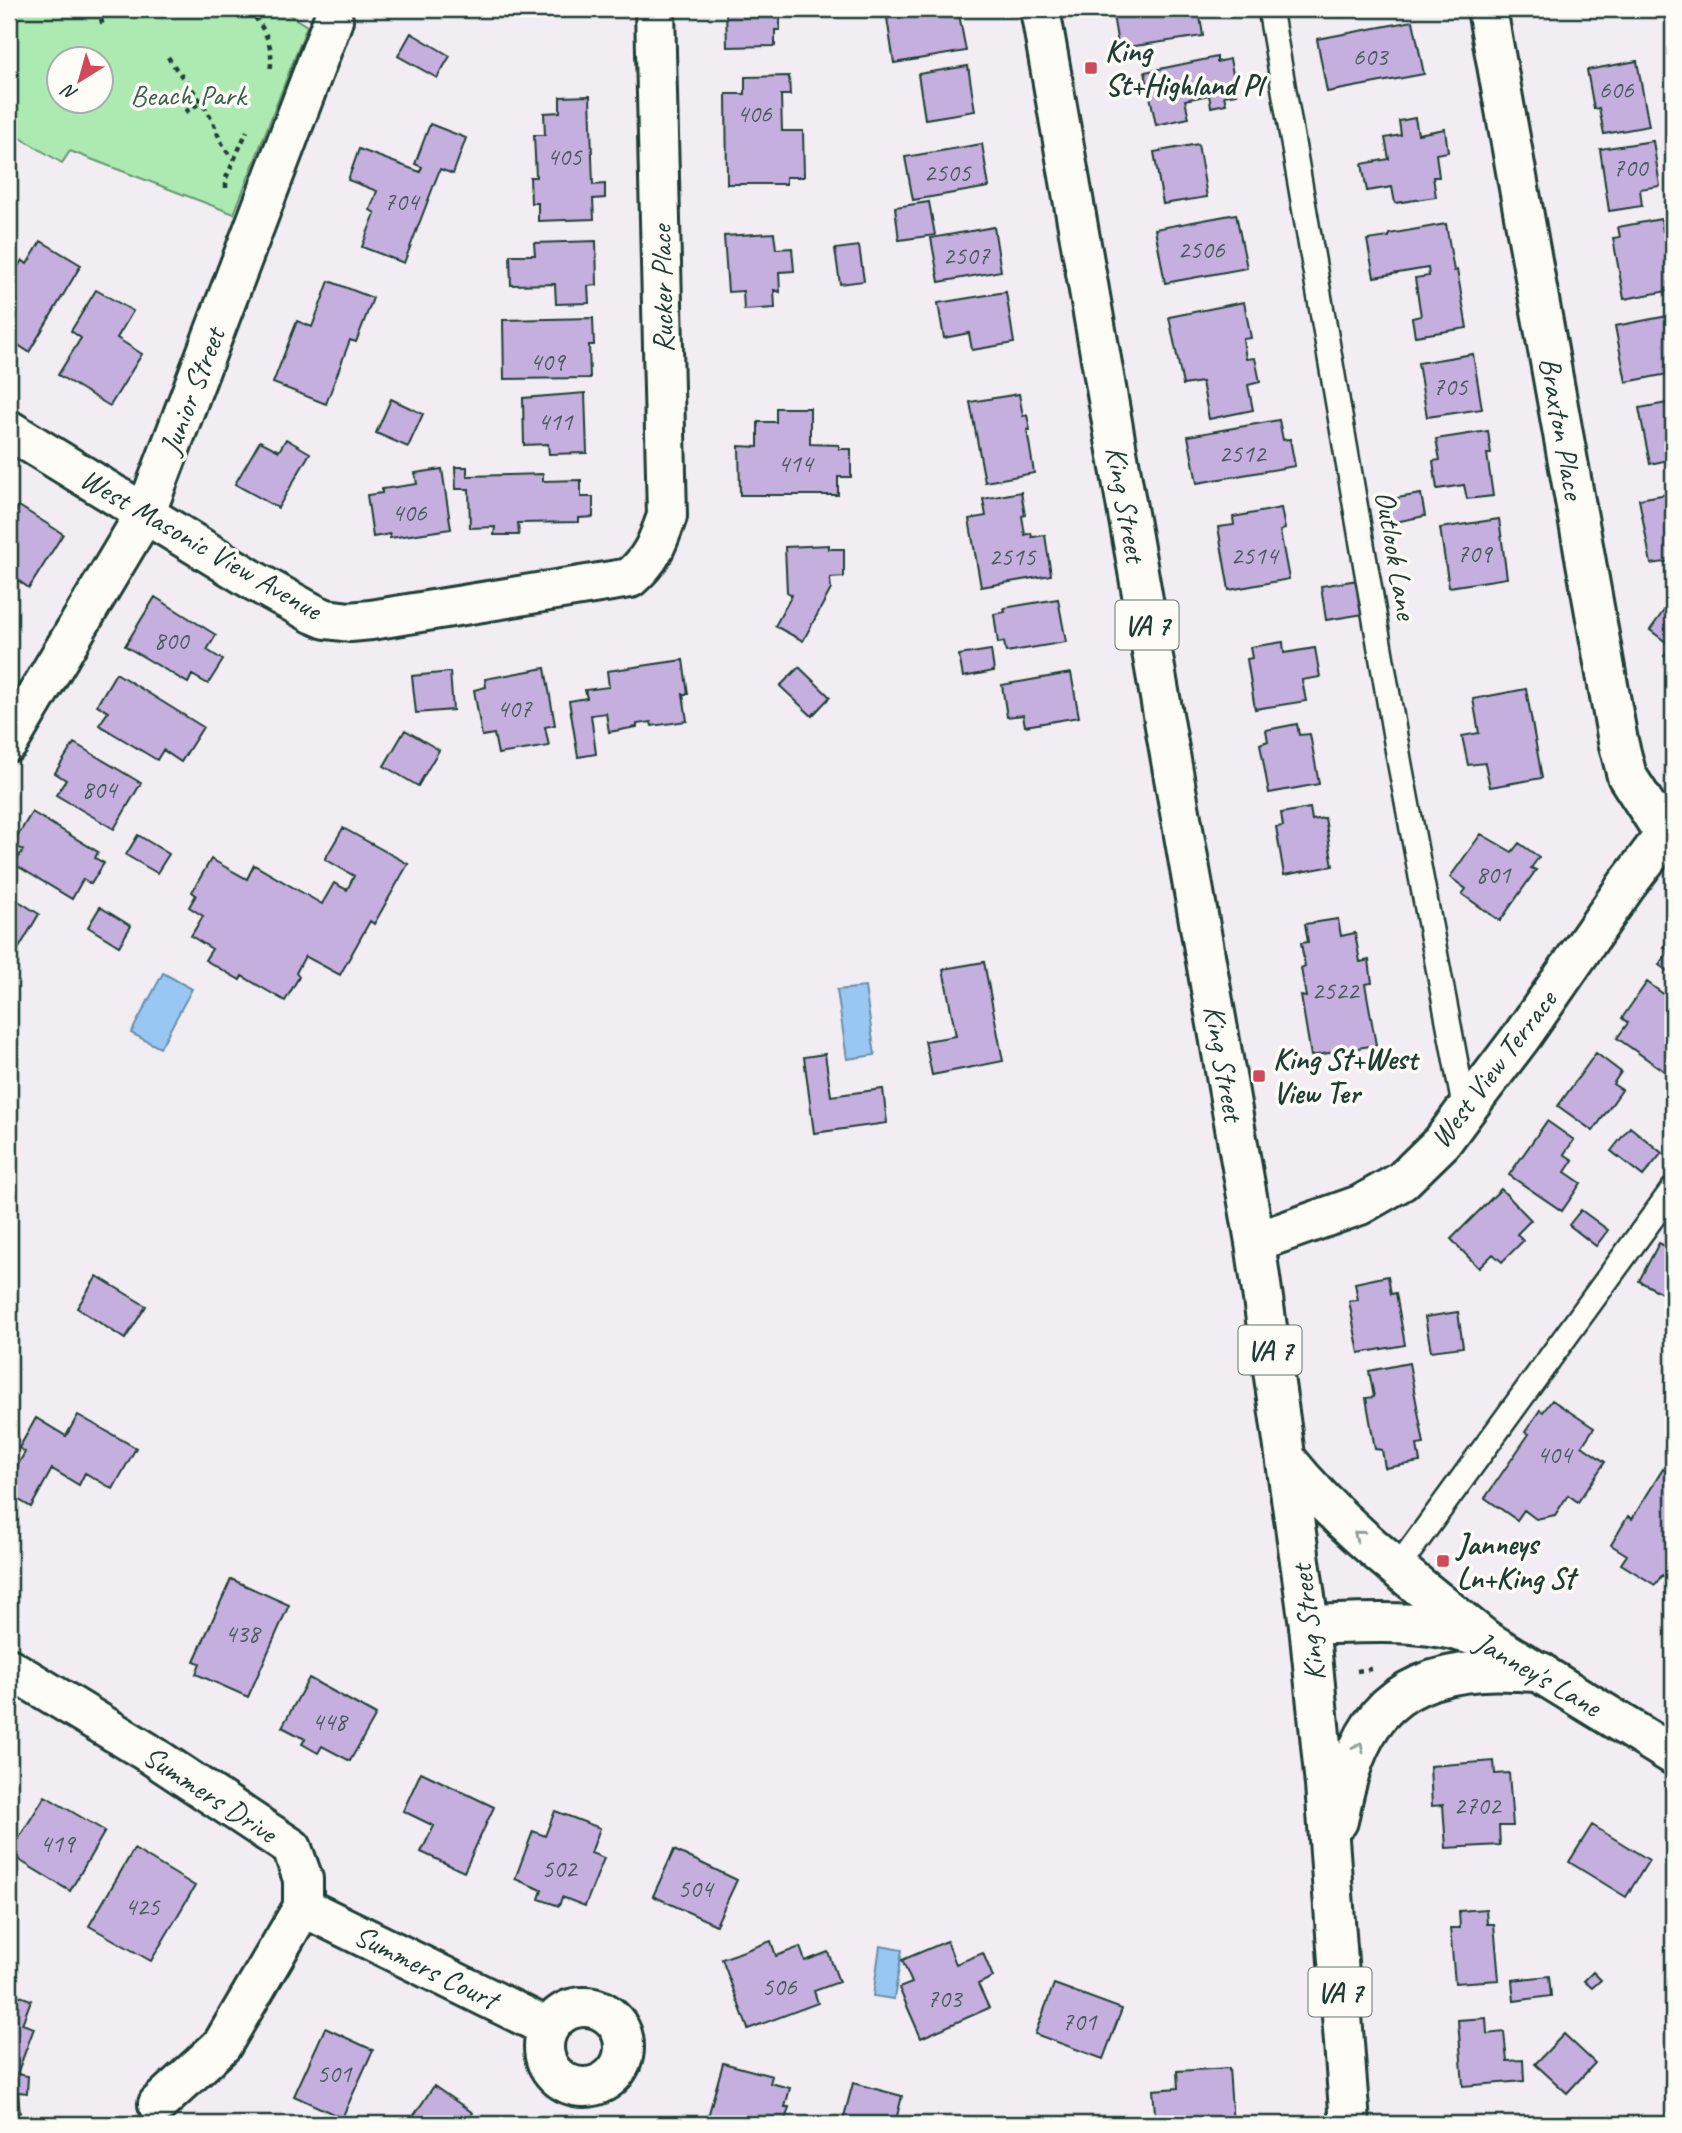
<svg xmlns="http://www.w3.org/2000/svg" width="1682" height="2133" font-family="Caveat,sans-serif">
  <rect width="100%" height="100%" fill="#f2edf2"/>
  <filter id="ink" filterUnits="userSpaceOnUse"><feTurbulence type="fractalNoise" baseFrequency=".0143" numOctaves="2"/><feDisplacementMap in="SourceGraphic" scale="14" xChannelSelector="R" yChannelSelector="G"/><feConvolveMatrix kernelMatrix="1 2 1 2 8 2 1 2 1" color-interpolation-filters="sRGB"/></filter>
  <g filter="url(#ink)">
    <path fill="#aceab1" stroke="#669472" stroke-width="2" fill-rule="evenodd" d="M9,9H280L307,26L234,214L70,151L62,163L9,131ZM60,60H102V102H60Z"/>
    <path fill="#99c7f4" stroke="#6890a7" stroke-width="2" d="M163,973L192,989L160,1048L131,1033Z
      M865,987L875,1055L847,1059L837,990Z
      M880,1946L902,1950L894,1999L873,1996Z"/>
    <path fill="#c5afde" stroke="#1f3d34" stroke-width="2" d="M726,9H780V30H775V46L727,47Z
      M944,9H958L966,51L894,63L887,18Z
      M1112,9H1199L1203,36L1128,47V44L1118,45Z
      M1340,9H1353L1354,14L1341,16Z
      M1413,21L1424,74L1327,92L1317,39Z
      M411,33L450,56L437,78L398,56Z
      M1217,57V62L1230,59L1237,94L1224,96L1226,104L1211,107L1209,95L1185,100L1189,118L1156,125L1145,72Z
      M1637,61L1649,126L1604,134L1599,108L1594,109L1587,70Z
      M968,66L975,111L925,119L918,74Z
      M789,76L790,95H781L782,131H803L804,177H786V184H727L726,94H745V77Z
      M590,96L593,185L605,184V198L593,199L594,219L538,221V203H531L530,177H536L534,135H545L544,113L560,112V97Z
      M1415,118L1418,134L1445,129L1448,152L1436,154L1439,177H1433L1436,197L1395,203L1392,187L1367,191L1362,164L1389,159L1385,138L1401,135L1399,121Z
      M430,124L466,138L453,174L440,169L404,263L362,247L375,213L370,210L377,191L348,180L359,149L420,172L422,167L415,164Z
      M1653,141L1660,186L1640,189L1642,206L1609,211L1600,149Z
      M982,144L989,187L913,200L905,157Z
      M1198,144L1207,197L1163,204L1154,152Z
      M929,202L935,235L899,240L895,207Z
      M1236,214L1247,268L1165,283L1155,229Z
      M1661,219L1663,231L1673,229V290L1624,299L1613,238L1620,237L1618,227Z
      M1446,224L1454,271L1457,270L1467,328L1415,336L1412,318L1421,316L1415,278L1429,276L1428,268L1374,277L1367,240L1389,237V234Z
      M994,227L1001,271L939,282L931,238Z
      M774,233L776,249L792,248L794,271L779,272L780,292L774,290L775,308L744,310L743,291L728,292L724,236Z
      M41,241L81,265L29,352L9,339V291L12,285L9,281L22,260L27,264Z
      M596,241L597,285L588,286L589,303L556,304L555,284L511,285L510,255H535L534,243Z
      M859,246L864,281L840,284L835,249Z
      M329,281L373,298L356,342L350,340L326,404L273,383L297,321L312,327Z
      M96,290L133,311L117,338L142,354L110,406L58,375L81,338L71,331Z
      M1006,292L1014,343L972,350L969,333L944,338L938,303Z
      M1244,302L1251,338L1243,339L1246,359L1255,358L1260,382L1248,385L1253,410L1209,419L1202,382L1183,385L1169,317Z
      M1673,315V373L1626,382L1615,326Z
      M593,318L594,345H589L590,378L504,379L503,320Z
      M1473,354L1482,409L1427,417L1418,363Z
      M585,393L587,453L549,454L548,444L524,445L523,398Z
      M1019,394L1023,416L1027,415L1030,430H1027L1034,473L985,482L970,402Z
      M391,399L423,414L408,447L376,433Z
      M1673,402V459L1650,464L1639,408Z
      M776,408H810V444L839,445V449H851V477H838V495H740L739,446L758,447V422H776Z
      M1279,420L1283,440L1290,439L1295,466L1197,483L1188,436Z
      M1488,431L1491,454H1487L1493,496L1467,499L1464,485L1437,489L1433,461L1440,460L1436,439Z
      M286,439L310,453L278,508L235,484L260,441L279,451Z
      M455,467H467V476L543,474V481L581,480V497H593V517L579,518V522L518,523L519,535H494L495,527L470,528L469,489H456Z
      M442,469L451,529L390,538V534L373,537L367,495L382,493V489L417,484L415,473Z
      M1021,492L1025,515L1022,516L1025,535L1031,533L1032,537L1045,535L1051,575L981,587L969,519L986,516L983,499Z
      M1673,493V561L1651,564L1639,499Z
      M1421,494L1425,516L1390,523L1385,500Z
      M19,506L63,534L29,588L16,579L9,589V513L13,516Z
      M1281,508L1285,529L1280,531L1289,579L1229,590L1218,527L1234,525L1233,517Z
      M1499,519L1507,578L1449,587L1440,528Z
      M829,545V549H844V577L830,578L831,589L803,641L775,626L792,595L787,592L785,547Z
      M1358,580L1364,614L1326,620L1321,586Z
      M155,597L216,635L207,650L223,660L208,684L192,675L188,683L125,646Z
      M1673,598V663L1664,656L1671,646L1650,630Z
      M1058,599L1066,642L1006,652L1004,642L998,643L994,614L1005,612L1004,608Z
      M1283,642L1284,653L1315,648L1320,677L1302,680L1306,701L1255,709L1247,659L1252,658L1250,647Z
      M991,650L994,671L963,677L959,655Z
      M683,660L688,694H683L687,721L652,726L651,722L637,724V727L609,732L606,713L591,715L596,754L578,757L569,701L587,698L585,690L609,687L607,671Z
      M799,667L830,697L812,716L780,686Z
      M545,668L555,725L545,727L549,746L498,754L494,734L482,736L474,690L486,687L485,679Z
      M450,672L453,710L416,713L412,676Z
      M116,673L203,727L181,762L163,750L157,760L99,725L108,712L97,705Z
      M1071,673L1079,717L1025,726L1023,715L1007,717L1002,685Z
      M1526,689L1542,778L1490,787L1485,763L1468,765L1462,736L1479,733L1473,699Z
      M1297,724L1299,735L1310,734L1319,784L1269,793L1260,744L1268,741L1266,730Z
      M405,730L439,750L418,786L384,766Z
      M74,743L141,783L114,829L56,795L66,780L55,773Z
      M1310,808L1312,820L1325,818L1333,866L1284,875L1276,827L1283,826L1281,813Z
      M32,812L98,852L95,858L104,863L91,884L83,879L72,899L14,864L23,850L13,844Z
      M343,828L408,864L374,924L370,921L340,975L305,956L296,973L299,977L285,1001L242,976L240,980L205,960L212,949L191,936L203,916L189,907L196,895L192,892L211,859L247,879L254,865L322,904L334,883L347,890L354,876L325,859Z
      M1481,834L1512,852L1519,843L1539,857L1531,868L1536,870L1500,921L1462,894L1466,889L1450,877Z
      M138,835L169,854L157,873L126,855Z
      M9,895L39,914L9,965Z
      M100,907L131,926L119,946L88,927Z
      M1338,919L1341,936L1355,933L1360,962L1369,960L1372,983L1365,984L1376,1045L1311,1056L1301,996L1306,997L1301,968L1305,966L1301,943L1308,942L1305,924Z
      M1673,934V975L1659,965L1669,951L1664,947Z
      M984,962L1003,1061L932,1075L925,1041L956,1036L943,969Z
      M1647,982L1673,1001V1064L1667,1073L1617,1038L1628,1023L1622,1018Z
      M1596,1053L1621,1072L1613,1084L1622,1090L1593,1131L1558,1106Z
      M825,1054L831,1096L883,1089L887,1123L814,1133L804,1057Z
      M1547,1121L1574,1140L1564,1154L1573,1160L1565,1172L1581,1183L1562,1211L1509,1175Z
      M1630,1127L1662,1153L1643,1176L1611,1151Z
      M1501,1189L1531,1220L1517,1234L1523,1241L1502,1262L1493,1254L1479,1268L1451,1239Z
      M1581,1210L1608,1230L1596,1246L1569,1225Z
      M1659,1243L1673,1250V1299L1639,1281Z
      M97,1276L146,1306L125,1339L77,1308Z
      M1388,1276L1391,1294L1396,1293L1405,1345L1359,1353L1349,1301L1358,1300L1355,1283Z
      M1458,1312L1463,1347L1431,1351L1425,1317Z
      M1409,1363L1424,1444L1417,1445L1420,1462L1385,1468L1382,1450L1375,1449L1366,1398L1374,1397L1369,1371Z
      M1552,1400L1594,1428L1582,1446L1605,1462L1578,1502L1568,1495L1555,1515L1536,1519L1524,1510L1517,1520L1485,1498L1529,1434L1525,1432L1540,1410L1543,1412Z
      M78,1415L136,1448L113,1489L85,1473L79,1485L52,1469L31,1507L9,1494V1481L25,1452L19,1448L36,1418L66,1436Z
      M1663,1469L1671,1474L1673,1470V1582L1662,1575L1655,1585L1621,1564L1627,1555L1611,1545L1628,1516L1632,1519Z
      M231,1579L289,1605L248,1697L196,1674L200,1663L194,1661Z
      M309,1678L376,1715L350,1761L322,1746L318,1753L302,1744L305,1739L282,1727Z
      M1494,1761L1495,1774L1509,1773L1513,1826H1499L1500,1845L1446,1848L1443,1805L1432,1806L1430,1766Z
      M421,1772L494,1807L464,1872L421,1852L434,1826L403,1811Z
      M45,1796L105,1831L70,1891L9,1854Z
      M555,1811L600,1828L591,1853L604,1858L585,1906L562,1897L559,1906L539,1899L542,1890L515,1879L533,1831L545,1836Z
      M1592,1825L1649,1860L1626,1897L1569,1862Z
      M134,1849L195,1886L151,1961L89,1926Z
      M674,1850L737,1880L716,1925L653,1896Z
      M1486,1909L1487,1924H1494L1499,1980L1455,1983L1450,1928H1460L1459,1911Z
      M771,1941L776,1956L800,1947L805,1961L828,1952L839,1982L814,1991L818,2003L748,2029L722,1959Z
      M947,1941L956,1964L983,1953L993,1977L978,1984L989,2008L921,2038L899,1988L912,1983L902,1960Z
      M1593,1972L1601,1980L1592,1988L1584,1981Z
      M1549,1976L1551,1996L1514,2001L1512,1980Z
      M1054,1984L1122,2009L1103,2059L1035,2034Z
      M9,1992L31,2000L22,2024L34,2028L17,2074L28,2076L27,2093L18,2092L20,2114L9,2116Z
      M1486,2018L1487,2034L1504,2032L1507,2061L1523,2060L1524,2081L1463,2086L1458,2020Z
      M325,2028L373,2050L342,2118L294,2096Z
      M1564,2034L1595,2063L1567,2093L1535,2064Z
      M723,2063L772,2076L770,2083L790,2088L785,2107H789L784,2124H706Z
      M1229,2068L1233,2124H1156L1153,2090L1178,2088L1177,2071Z
      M853,2083L902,2096L895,2124H842Z
      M434,2086L473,2113L465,2124H408Z
      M1491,2120V2124H1467V2121Z"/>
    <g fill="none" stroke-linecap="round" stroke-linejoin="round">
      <g stroke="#1f3d34" stroke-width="28">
        <path id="service" d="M1270,9L1400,765L1465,1111
          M1398,1567L1673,1189"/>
      </g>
      <g stroke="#1f3d34" stroke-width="44">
        <path id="minor" d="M1487,9L1618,741L1627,776L1665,835
          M9,430L256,582L314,614L326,619L350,622L371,620L630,578C652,559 657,544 667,516L655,9
          M9,742L146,512L333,20
          M1255,1242L1360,1205L1402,1181L1442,1142L1465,1111L1522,1036L1626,886L1673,824
          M9,1668L147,1752L292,1848L303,1879V1907L222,2045L158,2104
          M303,1907L549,2028
          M544 2047a40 40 0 1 1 80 0a40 40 0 1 1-80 0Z"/>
      </g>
      <g stroke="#1f3d34" stroke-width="44">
        <path id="secondary" d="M1309,1625C1370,1623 1429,1617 1486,1640L1673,1755"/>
      </g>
      <g stroke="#1f3d34" stroke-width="44">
        <path id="primary" d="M1040,9L1255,1242L1309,1625L1325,1785L1350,2124
          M1286,1459C1343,1530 1416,1583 1486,1640
          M1338,1821C1355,1731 1383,1678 1482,1671C1501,1669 1521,1672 1541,1672"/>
      </g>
      <path stroke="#1f3d34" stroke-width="4.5" stroke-dasharray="5 5" stroke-linecap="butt" d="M99,9L103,27
        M249,9C264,28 275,46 270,71
        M168,57C180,76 196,92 207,111C218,128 218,145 234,159
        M185,112L202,102
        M226,188V178L247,131
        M1357,1671L1371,1669"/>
      <use href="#service" stroke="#fdfcf7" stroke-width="23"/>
      <use href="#minor" stroke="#fdfcf7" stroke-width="38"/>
      <use href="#secondary" stroke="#fdfcf7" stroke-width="38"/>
      <use href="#primary" stroke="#fdfcf7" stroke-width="38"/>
    </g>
    <defs><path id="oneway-chevron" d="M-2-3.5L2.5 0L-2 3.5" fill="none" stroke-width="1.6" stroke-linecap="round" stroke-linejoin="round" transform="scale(1.75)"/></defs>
    <g stroke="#8e9c96">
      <use href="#oneway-chevron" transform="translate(1358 1535) rotate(-141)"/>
      <use href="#oneway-chevron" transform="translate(1359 1747) rotate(-65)"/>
    </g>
  </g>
  <g fill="#d1495b" stroke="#fdfcf7" stroke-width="2.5">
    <rect x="1084" y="61" width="14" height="14" rx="3.5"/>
    <rect x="1252" y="1069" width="14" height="14" rx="3.5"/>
    <rect x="1436" y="1554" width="14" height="14" rx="3.5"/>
  </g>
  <g text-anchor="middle" stroke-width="7" stroke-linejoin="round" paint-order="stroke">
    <g font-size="26" fill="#485a5e">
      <text x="1370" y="65">603</text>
      <text x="1616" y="98">606</text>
      <text x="754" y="122">406</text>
      <text x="564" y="165">405</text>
      <text x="1630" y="176">700</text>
      <text x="947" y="181">2505</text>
      <text x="401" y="210">704</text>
      <text x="1201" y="258">2506</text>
      <text x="966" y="264">2507</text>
      <text x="547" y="370">409</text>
      <text x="1450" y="395">705</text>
      <text x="555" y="430">411</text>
      <text x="1242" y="462">2512</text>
      <text x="795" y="472">414</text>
      <text x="409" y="521">406</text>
      <text x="1474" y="562">709</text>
      <text x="1254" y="564">2514</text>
      <text x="1012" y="565">2515</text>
      <text x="171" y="649">800</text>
      <text x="514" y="717">407</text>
      <text x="99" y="798">804</text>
      <text x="1493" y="883">801</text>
      <text x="1335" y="999">2522</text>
      <text x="1554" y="1463">404</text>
      <text x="242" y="1642">438</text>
      <text x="329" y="1730">448</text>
      <text x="1477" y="1814">2702</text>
      <text x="57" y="1852">419</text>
      <text x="559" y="1877">502</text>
      <text x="695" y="1897">504</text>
      <text x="142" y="1915">425</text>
      <text x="779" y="1995">506</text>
      <text x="944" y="2007">703</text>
      <text x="1079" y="2030">701</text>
      <text x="334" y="2082">501</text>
    </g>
    <g fill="#fdfcf7" stroke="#62766e" stroke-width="2">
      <rect x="1115.5" y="600.5" width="63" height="49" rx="5"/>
      <rect x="1238.5" y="1325.5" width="63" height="49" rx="5"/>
      <rect x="1308.5" y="1967.5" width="63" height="49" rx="5"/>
    </g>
    <g font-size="28" font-weight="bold" fill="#1f3d34">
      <text x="1147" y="635">VA 7</text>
      <text x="1270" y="1360">VA 7</text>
      <text x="1340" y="2002">VA 7</text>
    </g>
    <g font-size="30" font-weight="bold" fill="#1f3d34" stroke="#fdfcf7" text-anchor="start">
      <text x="1105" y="61">King<tspan x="1105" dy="34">St+Highland Pl</tspan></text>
      <text x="1273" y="1069">King St+West<tspan x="1273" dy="34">View Ter</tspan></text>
      <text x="1457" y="1554">Janneys<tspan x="1457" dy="34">Ln+King St</tspan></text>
    </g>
    <g font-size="30" fill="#3b604d" stroke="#fdfcf7">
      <text x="188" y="105">Beach Park</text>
    </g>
    <g font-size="30" fill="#1f3d34" stroke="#fdfcf7">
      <text transform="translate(662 289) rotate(-91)" y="10">Rucker Place</text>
      <text transform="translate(192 391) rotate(-69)" y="10">Junior Street</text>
      <text transform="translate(1562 428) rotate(80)" y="10">Braxton Place</text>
      <text transform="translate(1126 504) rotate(80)" y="10">King Street</text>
      <text transform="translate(201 544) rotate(30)" y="10">West Masonic View Avenue</text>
      <text transform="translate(1396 555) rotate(80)" y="10">Outlook Lane</text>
      <text transform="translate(1224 1063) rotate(80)" y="10">King Street</text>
      <text transform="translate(1493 1069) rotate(-53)" y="10">West View Terrace</text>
      <text transform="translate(1308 1623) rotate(-97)" y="10">King Street</text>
      <text transform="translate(1538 1674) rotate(30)" y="10">Janney's Lane</text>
      <text transform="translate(210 1794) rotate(33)" y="10">Summers Drive</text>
      <text transform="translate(426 1967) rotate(26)" y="10">Summers Court</text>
    </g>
  </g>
  <rect width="1682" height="2133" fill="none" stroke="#fdfcf7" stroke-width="35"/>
  <rect x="18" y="18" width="1647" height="2098" fill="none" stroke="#1f3d34" stroke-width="2.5" filter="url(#ink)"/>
  <g transform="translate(80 80) rotate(217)"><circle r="33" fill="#fdfcf7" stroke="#a4b0a9" stroke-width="2"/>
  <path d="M0-5L12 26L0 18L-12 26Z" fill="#d1495b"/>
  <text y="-10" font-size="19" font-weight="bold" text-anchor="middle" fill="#1f3d34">N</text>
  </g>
</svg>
